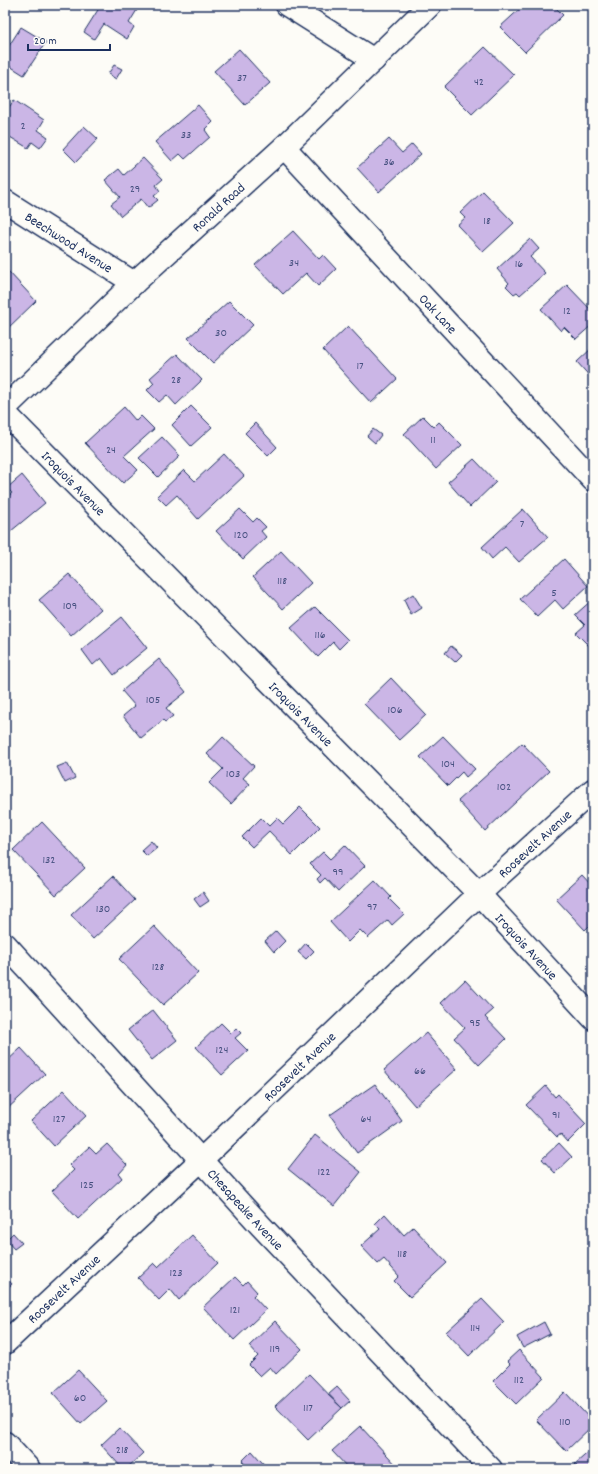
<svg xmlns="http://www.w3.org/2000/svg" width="598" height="1474" font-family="Dekko,sans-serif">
  <rect width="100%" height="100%" fill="#fdfcf7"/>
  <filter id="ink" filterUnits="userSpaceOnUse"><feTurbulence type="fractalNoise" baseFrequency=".025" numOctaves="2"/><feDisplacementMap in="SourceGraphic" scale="8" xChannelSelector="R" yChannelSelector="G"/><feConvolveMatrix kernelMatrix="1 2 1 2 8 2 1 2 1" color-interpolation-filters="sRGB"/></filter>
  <g filter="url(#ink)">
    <path fill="#cbb6e6" stroke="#1b2f5e" d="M101,5H140L129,23L134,27L127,39L104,24L94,39L84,32Z
      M524,5H553L563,15L525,52L500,27Z
      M21,27L46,42L24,75L5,63V52Z
      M485,47L514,75L472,115L444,87Z
      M239,49L270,83L245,105L214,71Z
      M114,65L122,69L116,79L108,74Z
      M14,100L44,120L38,130L48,137L40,148L32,142L28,148L5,134V113Z
      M198,105L213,122L205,130L210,137L185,159L180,154L172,161L155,142Z
      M84,126L98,139L76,162L63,149Z
      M389,139L402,153L412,144L421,154L379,192L357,168Z
      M143,158L163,179L156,185L160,191L154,196L158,200L148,208L141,199L121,216L111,204L120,197L105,180L119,169L124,175Z
      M483,191L514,223L483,252L457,225L465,218L460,213Z
      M293,231L319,259L323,255L336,269L318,286L306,273L283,294L255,265Z
      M530,239L539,249L530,257L545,273L520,295L517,292L514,294L506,286L509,283L497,269Z
      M8,271L36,301L5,331V274Z
      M567,285L593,312V324L576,339L564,327L561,331L541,309Z
      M229,301L253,325L213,363L188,338Z
      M348,326L397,379L371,403L323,350Z
      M593,347V380L577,362Z
      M177,354L202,380L176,405L167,395L159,402L147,390L154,383L150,378Z
      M191,406L212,427L191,446L172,425Z
      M124,407L136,421L141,416L154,429L124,456L138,470L123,483L85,443Z
      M423,416L434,427L439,422L462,445L436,469L404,434Z
      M255,423L277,447L268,456L245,433Z
      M373,429L381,435L375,443L367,436Z
      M162,437L180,456L158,477L139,458Z
      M224,454L244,476L198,519L177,495L166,505L157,496L184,470L195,481Z
      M474,459L496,482L470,507L448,482Z
      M22,475L45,503L5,536V499L12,493L7,488Z
      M240,509L253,522L257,518L266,527L261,531L266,537L243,559L216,531Z
      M523,509L548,537L519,562L505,547L492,559L482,547Z
      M281,551L311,583L283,609L253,577Z
      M564,559L588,586L563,609L555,600L537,617L520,599Z
      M69,574L101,609L71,636L39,600Z
      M413,594L422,608L411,615L404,600Z
      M593,599V646L591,648L576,633L585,625L575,615Z
      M315,607L348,640L339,649L333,642L318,657L291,628Z
      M122,617L147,648L114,675L101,658L93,665L82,650Z
      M451,646L462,655L455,662L445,653Z
      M159,659L186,692L166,708L173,716L165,722L163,720L141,738L123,716L135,706L122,691Z
      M391,678L426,715L399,740L364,704Z
      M443,736L475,769L466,777L462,772L448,786L420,757Z
      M223,737L254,766L243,778L250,784L231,804L209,783L223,769L207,754Z
      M522,743L549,771L485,831L458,801Z
      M67,763L75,778L65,783L57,767Z
      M300,807L320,827L292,855L269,831L252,847L242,837L261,818L269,826L277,818L283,824Z
      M42,822L85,868L56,895L13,850Z
      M151,841L157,848L147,856L141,850Z
      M345,845L365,866L338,892L325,878L320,883L317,879L321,875L310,864L323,852L330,859Z
      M582,875L593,887V925L591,924L585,930L556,899Z
      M113,876L135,900L93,939L71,915Z
      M375,880L391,897L389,899L404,914L392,925L388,920L368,938L360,930L348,942L330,922Z
      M203,892L209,901L200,907L194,899Z
      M154,926L198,973L163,1005L119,959Z
      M276,931L285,941L274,952L265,941Z
      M306,943L314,951L306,959L298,952Z
      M465,980L493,1010L485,1017L506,1039L479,1065L454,1038L465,1028L441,1003Z
      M153,1010L177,1040L152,1060L128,1030Z
      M221,1023L231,1033L236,1028L241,1033L235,1038L248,1051L222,1075L196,1047Z
      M426,1033L457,1069L415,1106L384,1070Z
      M21,1048L45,1074L6,1110L5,1063Z
      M375,1084L402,1121L357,1153L330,1115Z
      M546,1086L555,1097L558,1094L586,1124L568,1142L561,1134L557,1137L526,1105Z
      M64,1090L87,1115L54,1146L31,1121Z
      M315,1135L361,1172L334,1206L288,1169Z
      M559,1143L572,1157L555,1173L542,1159Z
      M107,1144L127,1165L119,1174L122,1178L78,1219L52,1191L74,1170L69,1165L89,1147L96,1154Z
      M385,1214L404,1235L413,1227L447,1263L410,1297L394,1281L399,1276L384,1259L378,1264L361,1246L380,1229L375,1224Z
      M13,1233L22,1243L14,1249L6,1240Z
      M192,1235L218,1263L179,1300L170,1289L159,1300L138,1278L154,1263L158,1267Z
      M5,1276L12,1284L5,1290Z
      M235,1277L243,1285L247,1281L257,1292L253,1296L266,1310L234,1340L203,1307Z
      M482,1299L504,1322L469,1356L446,1332Z
      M275,1321L302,1349L276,1374L270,1367L260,1376L249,1365L258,1356L249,1346Z
      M544,1322L550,1334L523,1348L517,1337Z
      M519,1350L544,1377L516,1404L493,1381L510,1364L507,1361Z
      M78,1370L107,1401L81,1424L53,1393Z
      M309,1374L342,1408L308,1440L275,1406Z
      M337,1387L350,1401L342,1408L328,1395Z
      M565,1392L593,1422V1425L566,1451L536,1420Z
      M360,1426L400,1469H349L332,1451Z
      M119,1428L143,1453L126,1469H123L101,1445Z
      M593,1448V1469H580L575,1464Z
      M252,1451L268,1469H249L242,1461Z"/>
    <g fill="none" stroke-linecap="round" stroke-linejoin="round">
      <g stroke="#1b2f5e" stroke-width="25">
        <g id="minor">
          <path d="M287,5L374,60"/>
          <path id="s1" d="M284,147L593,480"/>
          <path id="s2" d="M5,201L134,283"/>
          <path id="s3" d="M5,408L134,283L284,147L430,5"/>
          <path id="s4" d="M5,413L479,894L593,1018"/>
          <path id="s5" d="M5,944L261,1226L491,1469"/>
          <path id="s6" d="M5,1343L201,1160L479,894L593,790"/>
          <path d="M5,1443L29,1469"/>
        </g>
      </g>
      <use href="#minor" stroke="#fdfcf7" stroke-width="22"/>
    </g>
  </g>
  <g text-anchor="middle" stroke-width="4" stroke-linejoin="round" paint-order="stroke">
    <g font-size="12" fill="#475180">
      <text x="242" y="81">37</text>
      <text x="479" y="85">42</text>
      <text x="23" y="129">2</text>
      <text x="186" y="138">33</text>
      <text x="389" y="165">36</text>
      <text x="135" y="192">29</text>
      <text x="487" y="224">18</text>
      <text x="294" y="266">34</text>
      <text x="519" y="267">16</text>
      <text x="567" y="314">12</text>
      <text x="221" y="336">30</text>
      <text x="360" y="369">17</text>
      <text x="176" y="383">28</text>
      <text x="433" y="443">11</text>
      <text x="111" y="453">24</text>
      <text x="522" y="527">7</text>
      <text x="241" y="538">120</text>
      <text x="282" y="584">118</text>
      <text x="554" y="596">5</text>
      <text x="70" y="609">109</text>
      <text x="320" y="638">116</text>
      <text x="153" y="703">105</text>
      <text x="395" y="713">106</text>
      <text x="448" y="767">104</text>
      <text x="233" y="777">103</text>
      <text x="504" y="790">102</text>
      <text x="49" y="863">132</text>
      <text x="338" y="875">99</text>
      <text x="372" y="910">97</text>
      <text x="103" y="912">130</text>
      <text x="158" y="970">128</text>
      <text x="475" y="1026">95</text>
      <text x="222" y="1053">124</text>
      <text x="420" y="1074">66</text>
      <text x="556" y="1118">91</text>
      <text x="59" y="1122">127</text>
      <text x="366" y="1122">64</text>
      <text x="324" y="1175">122</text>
      <text x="87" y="1188">125</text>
      <text x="402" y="1257">118</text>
      <text x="176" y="1276">123</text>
      <text x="235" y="1313">121</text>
      <text x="475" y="1331">114</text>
      <text x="275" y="1352">119</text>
      <text x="519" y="1383">112</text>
      <text x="80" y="1401">60</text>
      <text x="308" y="1411">117</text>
      <text x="565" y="1425">110</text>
      <text x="122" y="1453">218</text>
    </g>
    <g font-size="14" fill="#1b2f5e" stroke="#fdfcf7">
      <text dy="5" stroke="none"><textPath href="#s3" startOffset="293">Ronald Road</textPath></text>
      <text dy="5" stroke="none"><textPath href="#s2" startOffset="76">Beechwood Avenue</textPath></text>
      <text dy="5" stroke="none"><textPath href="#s1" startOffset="227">Oak Lane</textPath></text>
      <text dy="5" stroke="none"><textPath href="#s4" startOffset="98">Iroquois Avenue</textPath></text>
      <text dy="5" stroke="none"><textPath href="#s4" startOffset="422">Iroquois Avenue</textPath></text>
      <text dy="5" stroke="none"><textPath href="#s6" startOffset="728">Roosevelt Avenue</textPath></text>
      <text dy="5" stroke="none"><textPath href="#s4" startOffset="746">Iroquois Avenue</textPath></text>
      <text dy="5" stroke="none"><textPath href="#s6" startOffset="404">Roosevelt Avenue</textPath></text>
      <text dy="5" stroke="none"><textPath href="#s5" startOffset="358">Chesapeake Avenue</textPath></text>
      <text dy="5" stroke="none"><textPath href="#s6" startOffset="80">Roosevelt Avenue</textPath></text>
    </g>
  </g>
  <rect width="598" height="1474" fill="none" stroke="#fdfcf7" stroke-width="20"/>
  <rect x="10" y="10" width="578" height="1454" fill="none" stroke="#1b2f5e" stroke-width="1.5" filter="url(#ink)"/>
  <path d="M28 44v6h82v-6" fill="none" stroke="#1b2f5e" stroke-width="2"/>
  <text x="34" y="44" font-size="12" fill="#1b2f5e" stroke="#fdfcf7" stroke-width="3" paint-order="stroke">20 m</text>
</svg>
